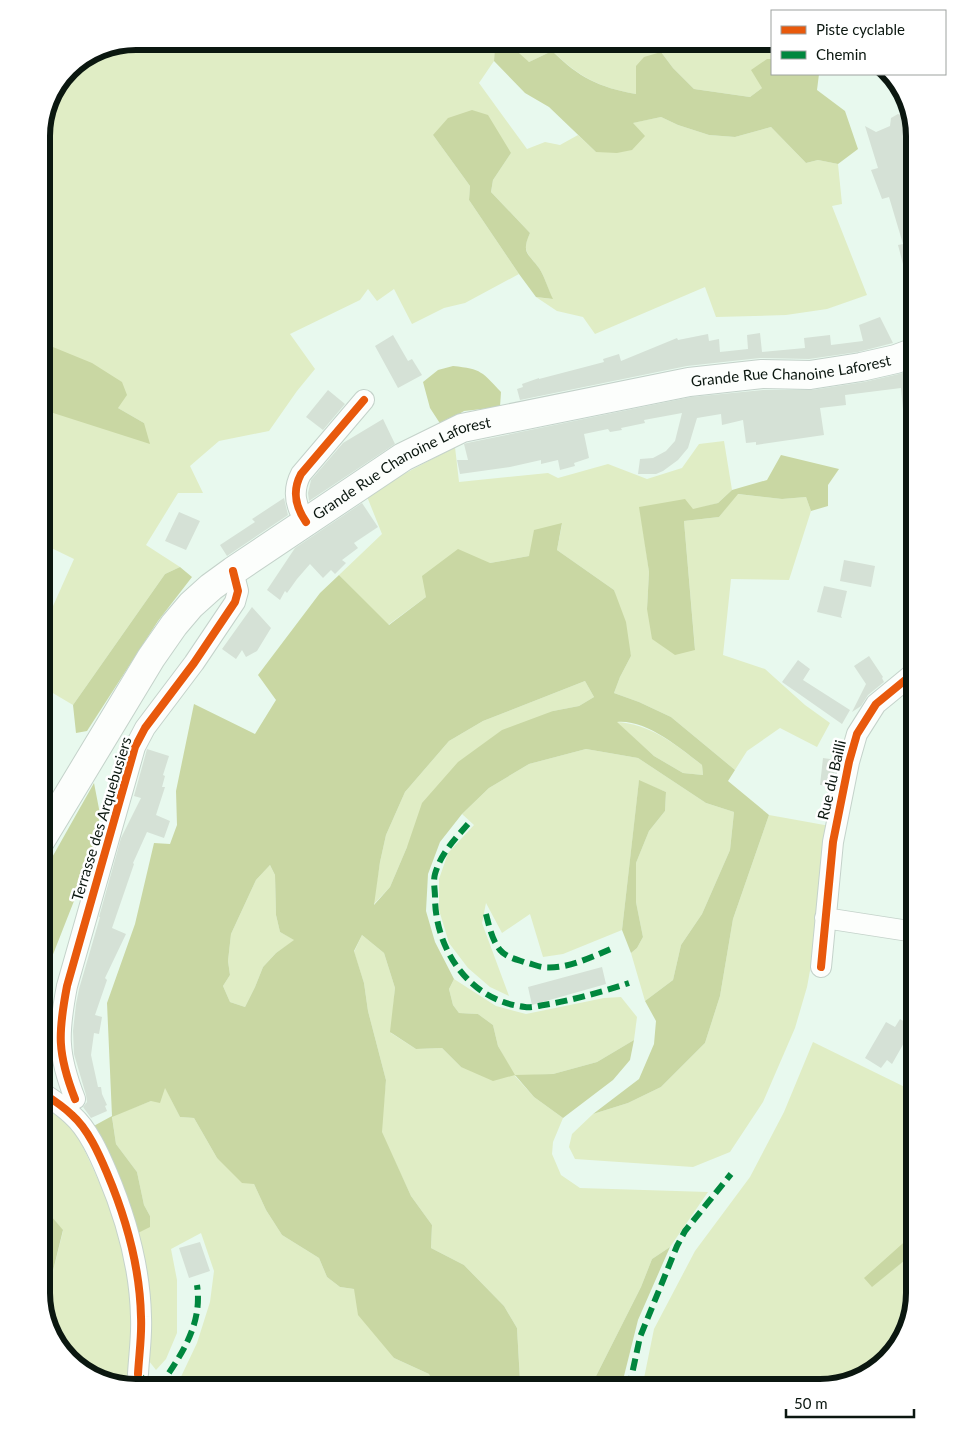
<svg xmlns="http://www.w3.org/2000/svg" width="956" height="1429" font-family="Lato,sans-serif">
  <rect width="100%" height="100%" fill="#e8f9ee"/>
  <path fill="#e0edc5" d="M136,41H772V59H767L762,88L750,97L694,89L673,68L661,52L636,94C598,87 581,78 552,51L529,62L495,47L494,61L479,83L527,149L545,142L560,145L578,135L596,152L632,123L661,117L678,125L709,135L735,137L771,127L806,163L818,160L838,164L842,204L832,206L867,295L827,309L786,315L716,317L705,287L595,334L583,317L557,311L536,297L552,299C548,289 545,277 539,268C528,253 521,252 530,233L491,192L493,180L511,153L433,135L470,186L469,200L519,274L465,303L444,308L412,324L394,289L377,301L368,289L360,300L290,334L315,369L297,391L269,431L219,441L190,466L203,493H178L146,545L180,567L165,574L73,705L41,686V633L74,559L41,543V403L47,411L144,423L118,408L49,345L41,346V130L69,69L100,48Z
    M724,441L732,490L718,503L693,510L640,507L649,572L647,609L695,649L684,521L719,517L737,494L782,499L806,497L811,511L789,580L731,579L723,655L765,669L805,705L830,723L817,747L780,728L747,751L735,770L671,717L639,702L614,693L620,677L631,656L614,590L557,550L562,524L529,556L490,563L426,597L388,625L339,575L382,534L366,494L455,447L459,482L548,473L558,478L608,464L647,479L682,468L699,444Z
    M585,681L594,697L579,706L553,711L407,847L390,887L373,905L380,862L386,835L405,792L449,741L483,721Z
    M616,722C651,724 675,744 702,765L703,775L683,773L654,756Z
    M586,749L638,758L706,803L734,812L730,850L702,914L681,945L673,980L645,1001L631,953L637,948L643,937L636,902V863L649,831L665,811L666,792L639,781L622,930L563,954L543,957L530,914L502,933L486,903L482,923L509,996L490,987L468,968L449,943L439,910V879L448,853L474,825L462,814L489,788L529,764Z
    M769,815L830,826L814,949L807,987L795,1028L763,1102L730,1152L693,1167L575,1159L569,1147L572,1134L593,1114L628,1103L661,1087L705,1043L720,996L733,919Z
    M270,865L275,875L276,915L280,932L295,940L276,953L263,967L255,987L245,1007L230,1002L223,986L230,975L228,961L231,934L256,880Z
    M362,935L384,953L395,988L391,1033L416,1049L442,1048L461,1067L514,1075L498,1046L493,1025L478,1014L459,1013L453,1005L449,989L454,979L496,1006L526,1014L604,998L621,997L637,1017L634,1040L597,1062L553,1074L515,1076L534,1097L563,1118L553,1142L552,1154L561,1175L580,1188L708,1192L670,1247L652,1259L641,1287L590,1388H525L520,1381L517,1328L504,1306L464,1265L431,1248L432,1225L411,1196L381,1132L386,1080L368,1011L364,983L354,952Z
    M813,1042L915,1092V1230L872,1286L915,1252V1294L902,1341L867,1375L821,1388H642L654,1329L695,1251L750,1177L784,1112Z
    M165,1087L180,1117L194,1118L217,1158L254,1184L266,1210L282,1235L319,1258L327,1277L340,1287L354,1289L394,1358L429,1374L435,1388H178V1383L197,1343L210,1302L214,1271L201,1233L171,1249L177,1280V1333L166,1359L156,1370L149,1361L136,1234L150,1216L144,1205L137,1172L116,1144L112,1116L151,1101Z
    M41,1102L68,1121L77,1134L101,1186L118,1228L132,1286L131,1345L127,1381L89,1363L84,1371L54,1340L42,1295L50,1283L63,1231L52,1217L41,1193Z"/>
  <path fill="#c9d7a3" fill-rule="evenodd" d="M510,45L529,62L552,51C580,78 598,87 636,94V66L644,57L661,52L673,68L694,89L750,97L762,88L751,70L767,59H772V74H819L817,90L845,111L858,149L838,164L818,160L806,163L771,127L735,137L709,135L678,125L661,117L633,123L645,136L632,150L617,153L596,152L549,107L525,93L494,61L495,46Z
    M472,110L488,115L511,153L493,180L491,192L530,233C521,253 528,253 539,268C545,277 548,289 553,299L536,297L519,274L469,200L470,186L433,135L448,118Z
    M48,345L92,363L122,382L127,395L118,408L144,423L150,444L47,411L41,403V346Z
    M453,366C482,369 482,372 501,392L500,407L464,411L441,425L430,408L423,382L438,370Z
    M781,455L839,469L828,485V506L811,511L806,497L782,499L738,494L719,517L684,521L695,650L675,655L652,639L647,609L649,572L639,507L685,499L693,509L718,503L732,490L767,480Z
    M562,523L557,550L614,590L626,622L631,656L620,677L614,693L639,702L671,717L735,770L728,781L769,815L733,919L720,996L705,1043L661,1087L628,1103L593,1114L639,1079L654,1044L656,1021L645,1001L673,980L681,945L702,914L730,850L734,812L706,803L638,758L586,749L529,764L489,788L462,814L440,842L428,874L426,911L435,942L454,979L449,989L453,1005L459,1013L478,1014L493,1025L498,1046L515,1075L553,1074L597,1062L634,1040L630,1060L613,1080L563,1118L534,1097L515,1075L493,1081L461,1067L442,1048L416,1049L390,1032L395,988L384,953L362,935L354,951L364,983L368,1011L386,1080L382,1132L411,1196L432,1225L431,1248L464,1265L504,1306L517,1328L520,1381L525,1388H435L429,1374L394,1358L358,1315L354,1289L340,1287L327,1277L319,1258L282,1235L266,1210L254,1184L242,1183L217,1158L194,1118L180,1117L165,1088L160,1103L151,1101L112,1117L116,1144L137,1172L144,1205L150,1216V1227L136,1234L90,1128L112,1116L107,1003L135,924L154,843L170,844L177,825L176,791L194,704L255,734L276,700L258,675L320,593L339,575L389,625L426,597L422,576L458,549L490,563L529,556L534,530ZM585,681L594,697L579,706L553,711L502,730L458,762L422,803L407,847L390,887L374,905L380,862L386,835L405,792L449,741L483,721ZM617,722C646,719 680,748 702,765L703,775L683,773L654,756ZM270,865L275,875L276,915L280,932L294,940L276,953L263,967L255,987L245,1007L230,1002L223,986L230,975L228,961L231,934L256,880Z
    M180,567L192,577L158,621L87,731L76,733L73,705L165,574Z
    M639,780L666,792L665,811L649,831L636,863V902L643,937L637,948L631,953L622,930Z
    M94,783L100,814L94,850L52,957L44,1050L52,1081L41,1076V877Z
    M41,1193L52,1217L63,1230L50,1283L42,1295Z
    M915,1230V1252L872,1287L864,1278L911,1236Z
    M670,1247L638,1320L621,1388H590L641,1287L652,1259Z"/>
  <path fill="#d5e1d6" d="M898,114L910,117L915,136V270H913L911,265L904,268L898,245L903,244L889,197L882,199L871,170L878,168L865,126L876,132L890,126L891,118Z
    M880,317L893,343L858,352L809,359L760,358L687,366L520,400L517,389L523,387L522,384L539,378V379L585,367L604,362L603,359L619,354L621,361L677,338L678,340L708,334L709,341L719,339L720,352L748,349L747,335L760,333L762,352L805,348L804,338L830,335L831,345L863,341L859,325Z
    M393,335L408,361L412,359L422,375L398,388L375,346Z
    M915,369V430L905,431L901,388L845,395L846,405L820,408L824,435L756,445V442L746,443L743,420L722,425L721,414L697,418L688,448L678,460L663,471L656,474H638L640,459L653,458L666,451L675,441L682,413L644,420L645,423L621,428L622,430L610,432L608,429L584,434L589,458L574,463L575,466L560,470L558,460L541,464V460L510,467L460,474L457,460H468L464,444L467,443L691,397L763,390H812L864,382L899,374Z
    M328,390L345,404L323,430L306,417Z
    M383,419L395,444L309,501L308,493L311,480L343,443Z
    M284,498L288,515L227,556L220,545L255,522L252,519Z
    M362,503L378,527L354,543L358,548L342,560L346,563L335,574L331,570L323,578L310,564L297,579L287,593L285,591L280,600L267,590L295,548Z
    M179,512L200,521L186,550L165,541Z
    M844,560L875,566L871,587L840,581Z
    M824,586L847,591L841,616L842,618L817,612Z
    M252,607L271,628L257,651L246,657L242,650L236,659L222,649Z
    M869,656L883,677L882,678L884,682L868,695L861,706L852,712L866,684L854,666Z
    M798,660L810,669L803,680L850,710L842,724L782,682Z
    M147,749L169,756L163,775L165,776L162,787H165L156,815L170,821L164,838L147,832L133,863L134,864L112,928L126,934L105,978L107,980L95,1015L102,1017L99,1034L94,1033L91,1055L98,1087H101L102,1094L107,1105L105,1106L107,1111L91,1118L83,1107L87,1102L86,1095L74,1054L73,1031L76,1004L79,989L100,917H99L121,838L141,798L134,796Z
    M823,758L837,760L832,786L820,785Z
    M602,967L606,984L532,1005L528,987Z
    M900,1019L913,1027L892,1064L887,1060L881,1068L865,1058L886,1022L895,1027Z
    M200,1242L210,1271L189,1278L179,1248Z"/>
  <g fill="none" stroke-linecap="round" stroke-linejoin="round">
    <g stroke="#c4d2ca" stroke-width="22">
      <path id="street" d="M306,522C295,506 292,491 301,474L364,400
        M825,918L915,932
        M821,967L833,842L849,762L857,734L876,704L915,672
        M41,1092C52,1099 63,1106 72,1115C88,1129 99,1154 107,1173C126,1218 140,1268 141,1317C142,1336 139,1355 138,1374
        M75,1099C57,1053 58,1033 67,986L135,747L145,728L194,663L235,602L238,591L233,571"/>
    </g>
    <g stroke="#c4d2ca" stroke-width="30">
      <g id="secondary">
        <path id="s1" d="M41,840L151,658L174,625L191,605L211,587L233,571L403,457L462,428L689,382L762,374L810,375L861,367L896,359L915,352"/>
      </g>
    </g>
    <use href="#street" stroke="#fcfefc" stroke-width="20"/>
    <use href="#secondary" stroke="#fcfefc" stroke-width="28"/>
    <path stroke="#00873e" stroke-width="6" stroke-dasharray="12 6" stroke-linecap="butt" d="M468,824C455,839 441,853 435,874C433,881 435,890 435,897C435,949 469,1001 525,1007C531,1008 538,1006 544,1005C573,1000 601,992 629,983
      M486,914C489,926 492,940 500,950C506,957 515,959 524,962C530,963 536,966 542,967C567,970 591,957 613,948
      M138,1374L153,1388
      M159,1388C180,1356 203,1326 197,1285
      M629,1388L640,1337L677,1246L685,1231L731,1174"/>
    <g stroke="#fff" stroke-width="11">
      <path id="cycleway" d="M306,522C295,506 292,491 301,474L364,400
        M821,967L833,842L849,762L857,734L876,704L915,672
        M41,1092C52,1099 63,1106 72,1115C88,1129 99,1154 107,1173C126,1218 140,1268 141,1317C142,1336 139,1355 138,1374
        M75,1099C57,1053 58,1033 67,986L135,747L145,728L194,663L235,602L238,591L233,571"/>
    </g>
    <use href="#cycleway" stroke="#e8590c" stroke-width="8"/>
  </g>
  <g text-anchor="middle" stroke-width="5" stroke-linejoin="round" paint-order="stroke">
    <g font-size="15" fill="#0b1710" stroke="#fff">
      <text dy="5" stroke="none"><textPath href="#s1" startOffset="938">Grande Rue Chanoine Laforest</textPath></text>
      <text dy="5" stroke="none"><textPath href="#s1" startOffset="532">Grande Rue Chanoine Laforest</textPath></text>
      <text transform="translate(832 780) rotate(-77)" y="5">Rue du Bailli</text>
      <text transform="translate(102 819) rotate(-73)" y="5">Terrasse des Arquebusiers</text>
    </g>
  </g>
  <path d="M0 0H956V1429H0ZM136 50H820A86 86 0 0 1 906 136V1293A86 86 0 0 1 820 1379H136A86 86 0 0 1 50 1293V136A86 86 0 0 1 136 50Z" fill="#fff" fill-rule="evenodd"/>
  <path fill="none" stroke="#0b1710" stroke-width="6" d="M136 50H820A86 86 0 0 1 906 136V1293A86 86 0 0 1 820 1379H136A86 86 0 0 1 50 1293V136A86 86 0 0 1 136 50Z"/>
  <rect x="771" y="10" width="175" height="65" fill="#ffffff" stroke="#9da29f"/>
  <rect x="781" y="26" width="25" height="8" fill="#e8590c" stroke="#9da29f"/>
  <text x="816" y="35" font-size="15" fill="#0b1710">Piste cyclable</text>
  <rect x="781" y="51" width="25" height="8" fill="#00873e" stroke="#9da29f"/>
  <text x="816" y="60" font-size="15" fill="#0b1710">Chemin</text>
  <path d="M786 1409v8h128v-8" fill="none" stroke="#0b1710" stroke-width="2.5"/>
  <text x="794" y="1409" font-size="15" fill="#0b1710" stroke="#ffffff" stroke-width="4" paint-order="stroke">50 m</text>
</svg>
